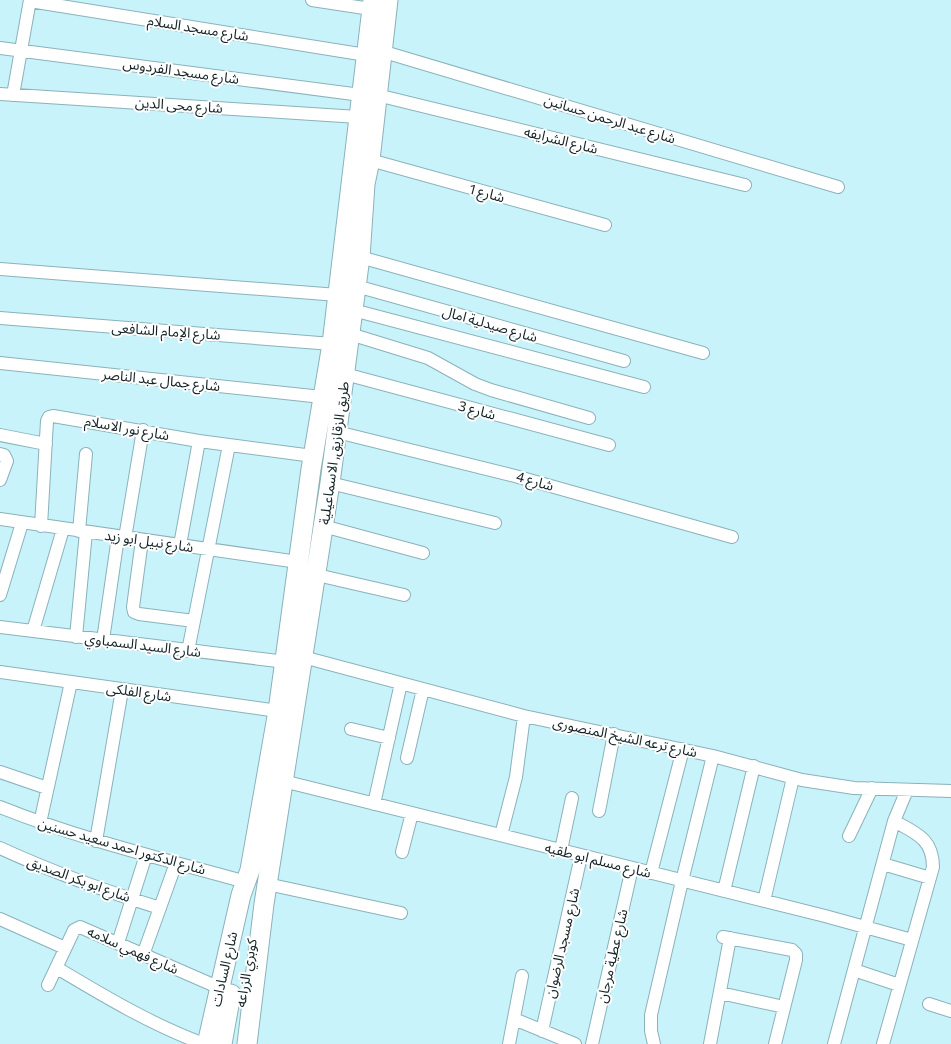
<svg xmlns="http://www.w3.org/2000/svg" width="951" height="1044" font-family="Commissioner,'Noto Sans Arabic',sans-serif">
  <rect width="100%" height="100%" fill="#c9f3fb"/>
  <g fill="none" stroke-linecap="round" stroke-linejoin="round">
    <g stroke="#8ab2ba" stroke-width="14">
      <path id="minor" d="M312,0L371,9
        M30,1L366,55
        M0,48L361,95
        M381,51L838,187
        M0,94L358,117
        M13,95L30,0
        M377,95L745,185
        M370,160L605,225
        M360,257L703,353
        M0,269L338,295
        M356,286L624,361
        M353,310L644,387
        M0,318L332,344
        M350,334L428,358L475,384L491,390L589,418
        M0,363L322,397
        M345,374L609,445
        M337,432L515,476L732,537
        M0,435L46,444
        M0,454L4,455L7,461L0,480
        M330,483L495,523
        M0,519L298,562
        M41,526L47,421L49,417L53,416L199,441L313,456
        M323,526L423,553
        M79,531L86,454
        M125,538L143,430
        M142,540L133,607L134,612L139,614L194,621
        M180,545L199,441
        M317,575L404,595
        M0,595L22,523
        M0,627L286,662
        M33,631L63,529
        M76,637L86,532
        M103,640L118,537
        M188,651L229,445
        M303,657L524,716L713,756L802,780L854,788L951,791
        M0,672L278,711
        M351,729L389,738
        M407,758L423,689
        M0,772L47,788
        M283,781L825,916L912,940
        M374,804L401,683
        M0,807C80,839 163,859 246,882
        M599,811L614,734
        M40,823L71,682
        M501,835L516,777L524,716
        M849,836L872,788
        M96,841L122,690
        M0,848C52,872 105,891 160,908
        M561,850L572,798
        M402,852L412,813
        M883,864L930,878
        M651,873L683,749
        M267,884L401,913
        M724,891L754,766
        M764,901L793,778
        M0,919L65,948
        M723,937L792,950L796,954V960L775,1044
        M118,943L146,855
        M143,955L176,863
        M57,968C104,996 152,1025 204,1044
        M854,970L899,985
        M48,985L74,930L80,927L220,988
        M720,993L784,1007
        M929,1004L951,1011
        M514,1019L575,1044
        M542,1031L581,856
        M509,1044L522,976
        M592,1044L632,868
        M654,1044L651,1031V1015L682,881L713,756
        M710,1044L730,938
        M834,1044L894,821L907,790
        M883,1044L933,867C933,839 916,833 894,821"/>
    </g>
    <g stroke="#8ab2ba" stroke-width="21">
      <path id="highway" d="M207,1044L241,895L250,870L278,711L311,469L332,344L373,0
        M222,1044L231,994
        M247,1044L264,904L330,483L360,257L365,184L370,160L388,0"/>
    </g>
    <use href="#minor" stroke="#fff" stroke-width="12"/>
    <use href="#highway" stroke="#fff" stroke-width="19"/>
  </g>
  <g text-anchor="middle" stroke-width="4" stroke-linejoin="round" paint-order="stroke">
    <g font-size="14" fill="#122225" stroke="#fff">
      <text transform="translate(198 28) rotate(9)" y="5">شارع مسجد السلام</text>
      <text transform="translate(181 71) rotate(8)" y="5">شارع مسجد الفردوس</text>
      <text transform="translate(179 105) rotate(4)" y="5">شارع محى الدين</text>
      <text transform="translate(610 119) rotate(17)" y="5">شارع عبد الرحمن حسانين</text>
      <text transform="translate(561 140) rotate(14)" y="5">شارع الشرايفه</text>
      <text transform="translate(487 193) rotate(15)" y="5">شارع 1</text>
      <text transform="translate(490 324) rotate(16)" y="5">شارع صيدلية امال</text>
      <text transform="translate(166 331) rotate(4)" y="5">شارع الإمام الشافعى</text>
      <text transform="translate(161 380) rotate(6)" y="5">شارع جمال عبد الناصر</text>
      <text transform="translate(477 410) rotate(15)" y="5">شارع 3</text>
      <text transform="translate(127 428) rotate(10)" y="5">شارع نور الاسلام</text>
      <text transform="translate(334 453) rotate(-82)" y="5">طريق الزقازيق, الاسماعيلية</text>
      <text transform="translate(535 481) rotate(16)" y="5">شارع 4</text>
      <text transform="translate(149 541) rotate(8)" y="5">شارع نبيل ابو زيد</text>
      <text transform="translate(143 645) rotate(7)" y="5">شارع السيد السمباوي</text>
      <text transform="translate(139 692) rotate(8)" y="5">شارع الفلكى</text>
      <text transform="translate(625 737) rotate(12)" y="5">شارع ترعه الشيخ المنصورى</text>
      <text transform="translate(122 846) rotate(16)" y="5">شارع الدكتور احمد سعيد حسنين</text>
      <text transform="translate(598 860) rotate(14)" y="5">شارع مسلم ابو طقيه</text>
      <text transform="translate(79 879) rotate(20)" y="5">شارع ابو بكر الصديق</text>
      <text transform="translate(562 943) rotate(-77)" y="5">شارع مسجد الرضوان</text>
      <text transform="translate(133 950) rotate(24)" y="5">شارع فهمي سلامه</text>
      <text transform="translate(612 956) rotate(-77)" y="5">شارع عطية مرجان</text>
      <text transform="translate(224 969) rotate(-77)" y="5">شارع السادات</text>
      <text transform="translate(246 973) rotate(-80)" y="5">كوبري الزراعه</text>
    </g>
  </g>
</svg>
